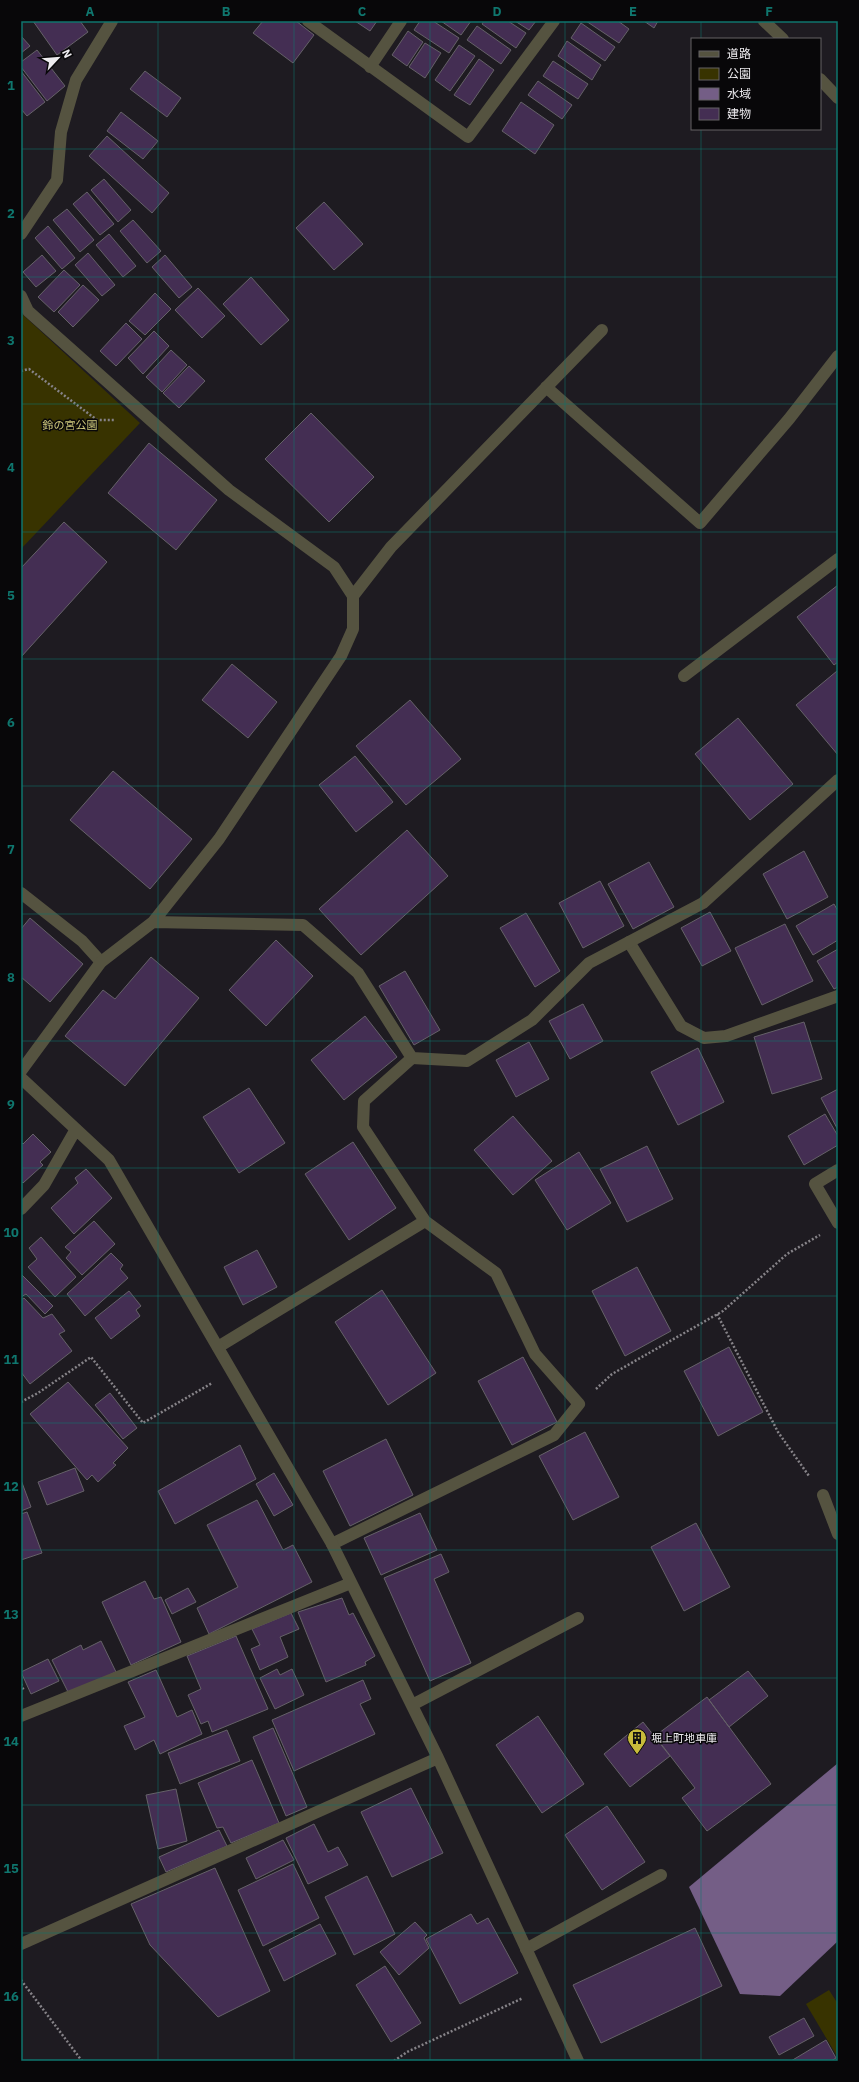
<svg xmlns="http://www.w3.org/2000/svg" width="859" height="2082" font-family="'IBM Plex Sans','Noto Sans JP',sans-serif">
  <rect width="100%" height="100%" fill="#1e1b21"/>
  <path fill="#383300" d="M21,313L140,423L21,549Z
    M829,1990L838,2004V2058L806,2004Z"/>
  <path fill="#745e86" d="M838,1763V1941L780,1996L740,1994L689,1887Z"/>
  <path fill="#442e53" stroke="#656168" d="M33,21H80L88,32L57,55Z
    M263,21H296L314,35L293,63L253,33Z
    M355,21H377L370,31Z
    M420,21H433L459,38L449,53L414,30Z
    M441,21H471L461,35Z
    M484,21H508L526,33L516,48L482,24Z
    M515,21H536L529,30Z
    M586,21H618L629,29L619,43Z
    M644,21H658L654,28Z
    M581,23L615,47L605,61L571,38Z
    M477,26L511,50L501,64L467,40Z
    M408,31L423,42L407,66L392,55Z
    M21,36L30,46L21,53Z
    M567,41L601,65L592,80L558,56Z
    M425,43L441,53L425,78L409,67Z
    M459,45L475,56L450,91L435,80Z
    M37,50L65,86L47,101L21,67V62Z
    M479,59L494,70L470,105L454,95Z
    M553,61L588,84L578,99L543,76Z
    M21,71L45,102L27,116L21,109Z
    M145,71L181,98L167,117L130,89Z
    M538,81L572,105L562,119L528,95Z
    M521,102L554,125L535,154L502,131Z
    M121,112L158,141L143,159L107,131Z
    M107,136L169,193L152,213L89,156Z
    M104,179L131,210L118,222L91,190Z
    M87,192L114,224L100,235L73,204Z
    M324,202L363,244L334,270L296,228Z
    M67,209L94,240L80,252L53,220Z
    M133,220L161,251L147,263L120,231Z
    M48,226L75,258L62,269L35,238Z
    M109,234L136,266L123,277L96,245Z
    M88,253L115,285L102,296L75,265Z
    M42,255L56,271L36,287L23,272Z
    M165,255L192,287L179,298L152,267Z
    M64,270L80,285L54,312L38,297Z
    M251,277L289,320L261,345L223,304Z
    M83,285L99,300L73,327L58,312Z
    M198,288L225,316L202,338L175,310Z
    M155,293L171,309L145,335L129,321Z
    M126,323L142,339L116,366L100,351Z
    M154,331L169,346L143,374L128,358Z
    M171,350L187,365L162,392L146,377Z
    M189,366L205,381L179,408L163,393Z
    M311,413L374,477L329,522L265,459Z
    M149,443L217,500L176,550L108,493Z
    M64,522L107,562L21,657V568Z
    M838,585V662L834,665L797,617Z
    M232,664L277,702L248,738L202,700Z
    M837,671L838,672V755L796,705Z
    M410,700L461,759L406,805L356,746Z
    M738,718L793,784L750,820L695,754Z
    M355,756L393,802L356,832L319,785Z
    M113,771L192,839L150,889L70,820Z
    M407,830L448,876L361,955L319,909Z
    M804,851L828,897L787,919L763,874Z
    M649,862L674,907L633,929L608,884Z
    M600,881L624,926L583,948L559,903Z
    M834,904L838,911V940L813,955L796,926Z
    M710,912L731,951L702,966L681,928Z
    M526,913L560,971L535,987L500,928Z
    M30,918L83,964L50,1002L21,977V929Z
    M785,924L813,981L762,1005L735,948Z
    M276,940L313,976L266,1026L229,990Z
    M838,949V987L834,989L817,961Z
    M151,957L199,998L125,1086L65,1036L103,990L115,999Z
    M405,971L440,1030L414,1045L379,986Z
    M583,1004L603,1041L570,1059L549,1021Z
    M365,1016L397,1057L344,1100L311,1060Z
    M804,1022L822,1079L772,1094L754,1037Z
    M529,1042L549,1079L516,1097L496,1060Z
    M698,1048L724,1102L678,1125L651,1072Z
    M249,1088L285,1143L239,1173L203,1117Z
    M838,1089V1130L821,1098Z
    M825,1114L838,1136V1145L804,1165L788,1136Z
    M513,1116L552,1161L513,1195L474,1150Z
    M33,1134L51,1152L40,1162L43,1165L23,1183L21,1181V1142L23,1144Z
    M353,1142L396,1208L349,1240L305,1174Z
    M647,1146L673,1199L627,1222L600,1169Z
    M579,1152L611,1203L567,1230L535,1180Z
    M86,1169L112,1198L74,1234L51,1208L78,1183L75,1178Z
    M94,1221L115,1244L82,1275L66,1258L71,1252L65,1247Z
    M41,1237L76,1277L55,1297L28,1267L37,1259L29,1248Z
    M257,1250L277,1287L243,1305L224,1267Z
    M111,1253L123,1265L120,1269L128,1278L85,1316L67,1294Z
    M637,1267L671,1331L625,1356L592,1291Z
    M21,1274L53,1306L45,1314L26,1294L21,1297Z
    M382,1290L436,1373L388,1405L335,1322Z
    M129,1291L141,1306L136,1310L140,1316L111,1339L95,1318Z
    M24,1298L43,1318L52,1314L65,1331L59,1334L72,1351L30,1384L21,1372V1300Z
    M729,1347L763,1412L718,1436L684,1371Z
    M523,1357L557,1422L512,1445L478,1381Z
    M68,1382L128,1448L113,1463L116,1465L98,1482L92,1475L87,1480L30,1414Z
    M110,1393L137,1428L123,1439L95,1405Z
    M585,1432L619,1497L573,1520L539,1456Z
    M386,1439L413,1495L350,1526L323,1471Z
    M240,1445L256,1479L175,1524L158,1491Z
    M75,1468L84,1491L47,1505L38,1482Z
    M274,1473L293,1505L274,1516L256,1484Z
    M21,1480L31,1507L21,1511Z
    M257,1500L283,1550L293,1545L312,1582L209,1634L197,1608L238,1587L207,1525Z
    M27,1512L42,1553L21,1560V1514Z
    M420,1513L437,1550L381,1575L364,1538Z
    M696,1523L730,1587L684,1611L651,1547Z
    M441,1554L449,1572L434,1579L471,1663L430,1681L384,1578Z
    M145,1581L154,1599L161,1597L181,1642L131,1665L102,1602Z
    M188,1588L196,1602L172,1614L165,1600Z
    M342,1598L349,1615L353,1613L375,1656L365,1662L366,1665L326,1682L298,1612Z
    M291,1613L299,1629L280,1637L288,1657L260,1670L251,1649L260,1645L252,1629Z
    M236,1636L268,1709L212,1732L208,1721L201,1724L188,1695L201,1689L187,1656Z
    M101,1641L116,1672L69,1694L52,1660L81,1645L83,1650Z
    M48,1659L59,1681L31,1694L21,1672Z
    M277,1669L280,1675L292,1669L304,1695L275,1709L260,1678Z
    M156,1670L177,1717L192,1710L202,1734L160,1754L154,1740L135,1750L124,1726L145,1717L128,1682Z
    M748,1671L768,1696L729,1727L709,1700Z
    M363,1680L371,1699L360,1704L375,1734L294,1771L272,1720Z
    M707,1697L771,1784L707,1831L682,1798L695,1788L655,1736Z
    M538,1716L584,1784L542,1813L496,1745Z
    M643,1722L670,1756L630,1787L604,1754Z
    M273,1728L307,1807L286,1816L253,1737Z
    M227,1730L240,1761L180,1784L168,1753Z
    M252,1760L279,1823L231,1843L223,1827L217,1828L198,1783Z
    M411,1788L443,1853L392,1877L361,1812Z
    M176,1789L187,1841L158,1849L146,1795Z
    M607,1806L645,1862L602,1890L565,1835Z
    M314,1824L328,1852L338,1847L348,1865L308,1884L286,1838Z
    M219,1830L227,1846L166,1872L159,1857Z
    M283,1840L294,1860L256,1879L246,1858Z
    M293,1864L319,1918L263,1946L238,1890Z
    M215,1868L270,1991L218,2017L150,1945L131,1904Z
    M367,1876L395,1934L354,1955L325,1897Z
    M471,1914L477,1924L488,1918L518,1973L460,2004L426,1939Z
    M415,1922L427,1935L424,1938L429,1948L399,1975L380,1952Z
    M320,1924L336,1954L284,1981L269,1950Z
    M695,1928L722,1986L601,2043L573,1985Z
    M385,1966L421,2023L391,2042L356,1985Z
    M804,2018L814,2036L779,2055L769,2037Z
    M826,2040L836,2058L831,2061H791Z"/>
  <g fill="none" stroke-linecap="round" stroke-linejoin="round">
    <path stroke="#868388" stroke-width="2.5" stroke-dasharray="2 2" stroke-linecap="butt" d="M21,371L29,369L97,420H114
      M717,1314L778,1432L809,1476
      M596,1389L612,1374L723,1311L787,1254L820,1235
      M21,1402L38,1393L91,1357L143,1423L212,1383
      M21,1684L24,1691
      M21,1980L82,2061
      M394,2061L407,2052L523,1998"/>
    <path stroke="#555340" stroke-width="12" d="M21,893L82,941L101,962
      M629,942L681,1026L704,1038L726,1036L838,996
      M218,1347L425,1221
      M823,1495L838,1534
      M332,1544L554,1435L579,1404L535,1354L496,1273L425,1221L363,1127L364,1101L412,1058
      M526,1949L661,1875"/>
    <path stroke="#555340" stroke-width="12" d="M308,21L468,137L554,21
      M764,21L783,39
      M370,67L401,21
      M820,79L838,98
      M21,234L57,180L61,132L76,80L112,21
      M21,296L28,311L229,490L334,567L353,596V629L341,656L219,839L153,922
      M546,387L700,523L789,419L838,356
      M353,596L391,547L602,330
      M684,676L838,559
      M21,1071L101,962L153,922L303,925L358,973L412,1058L467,1061L532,1020L589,963L703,903L838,780
      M21,1078L109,1160L332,1544L438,1758L578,2061
      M838,1170L815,1184L838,1223
      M21,1209L44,1185L76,1129
      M412,1705L578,1618
      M21,1716L351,1583
      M21,1944L438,1758"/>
  </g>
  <path fill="none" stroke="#0f766e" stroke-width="1" stroke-opacity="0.55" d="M158,21V2061M294,21V2061M430,21V2061M565,21V2061M701,21V39M701,129V2061M21,149H838M21,277H838M21,404H838M21,532H838M21,659H838M21,786H838M21,914H838M21,1041H838M21,1168H838M21,1296H838M21,1423H838M21,1550H838M21,1678H838M21,1805H838M21,1933H838"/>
  <defs>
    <g id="building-pin" transform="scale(1)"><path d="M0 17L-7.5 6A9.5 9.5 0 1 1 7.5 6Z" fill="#c8bb3b" stroke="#080709"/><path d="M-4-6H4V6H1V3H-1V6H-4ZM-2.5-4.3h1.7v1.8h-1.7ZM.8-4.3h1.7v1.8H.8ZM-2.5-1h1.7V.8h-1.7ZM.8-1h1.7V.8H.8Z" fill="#111"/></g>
  </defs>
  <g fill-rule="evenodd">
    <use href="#building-pin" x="637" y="1738"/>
  </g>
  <g text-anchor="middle" stroke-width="3" stroke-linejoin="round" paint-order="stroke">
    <g font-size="11" fill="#d0c97c" stroke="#080709">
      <text x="70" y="429">鈴の宮公園</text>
    </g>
    <g font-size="11" fill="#edebef" stroke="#080709" text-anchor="start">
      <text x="651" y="1742">堀上町地車庫</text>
    </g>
  </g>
  <rect width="859" height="2082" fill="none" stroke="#080709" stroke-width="44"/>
  <rect x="691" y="38" width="130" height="92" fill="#080709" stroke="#646265"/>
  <rect x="699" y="51" width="20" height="6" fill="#555340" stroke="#646265"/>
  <text x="727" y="58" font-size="12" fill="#edebef">道路</text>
  <rect x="699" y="68" width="20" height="12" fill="#383300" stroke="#646265"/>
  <text x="727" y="78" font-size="12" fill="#edebef">公園</text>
  <rect x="699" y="88" width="20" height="12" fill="#745e86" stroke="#646265"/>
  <text x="727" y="98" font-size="12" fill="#edebef">水域</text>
  <rect x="699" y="108" width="20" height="12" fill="#442e53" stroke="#646265"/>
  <text x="727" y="118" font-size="12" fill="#edebef">建物</text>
  <g transform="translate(58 58) rotate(64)" stroke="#080709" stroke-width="3" paint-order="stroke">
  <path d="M0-3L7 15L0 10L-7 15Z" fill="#edebef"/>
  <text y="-6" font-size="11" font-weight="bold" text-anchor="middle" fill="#edebef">N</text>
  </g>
  <rect x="22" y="22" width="815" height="2038" fill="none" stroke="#0f766e" stroke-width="1.5"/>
  <g font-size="13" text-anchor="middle" font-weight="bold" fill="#0f766e">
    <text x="90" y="16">A</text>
    <text x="226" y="16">B</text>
    <text x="362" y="16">C</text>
    <text x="497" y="16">D</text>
    <text x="633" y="16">E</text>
    <text x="769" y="16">F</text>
    <text x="11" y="90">1</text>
    <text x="11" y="218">2</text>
    <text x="11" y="345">3</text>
    <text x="11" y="472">4</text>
    <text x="11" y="600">5</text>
    <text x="11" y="727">6</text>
    <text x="11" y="854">7</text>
    <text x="11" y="982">8</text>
    <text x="11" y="1109">9</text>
    <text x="11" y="1237">10</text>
    <text x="11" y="1364">11</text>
    <text x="11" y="1491">12</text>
    <text x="11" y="1619">13</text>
    <text x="11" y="1746">14</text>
    <text x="11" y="1873">15</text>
    <text x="11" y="2001">16</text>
  </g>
</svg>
